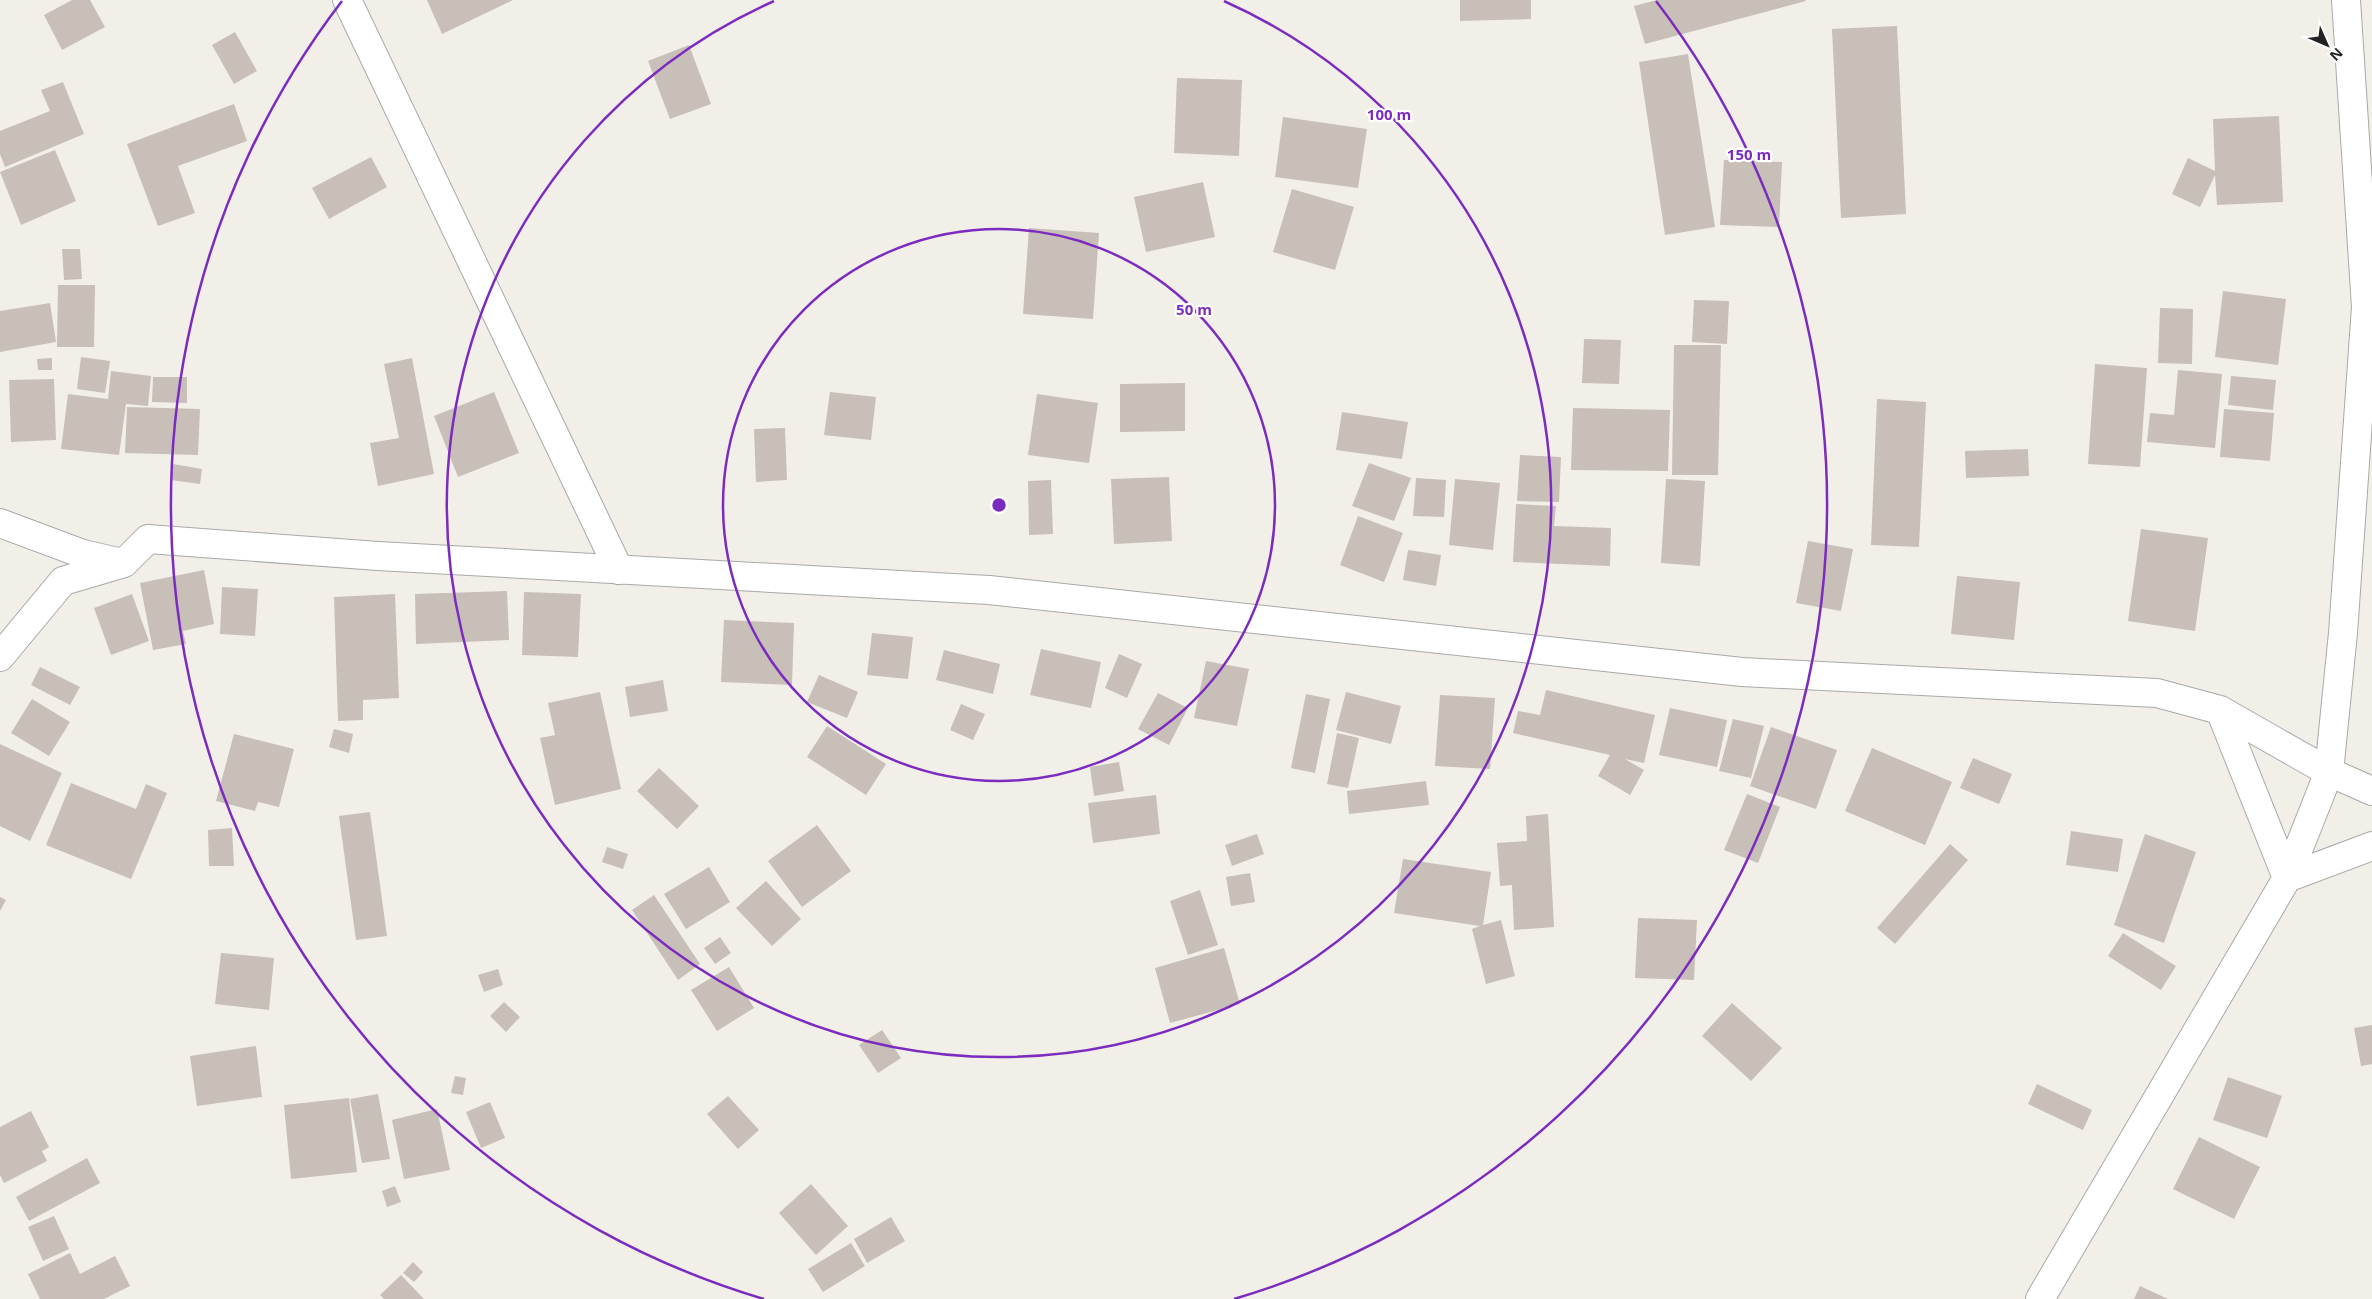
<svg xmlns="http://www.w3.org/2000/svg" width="2372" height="1299" font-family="'Open Sans',sans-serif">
  <rect width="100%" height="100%" fill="#f2efe9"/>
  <path fill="#c7bfb8" d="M72,0H90L105,27L62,50L44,15Z
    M427,0H513L442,34Z
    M1460,0H1531V19L1460,21Z
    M1657,0H1805L1806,1L1645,44L1634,6Z
    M1897,26L1906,214L1841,218L1832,29Z
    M235,32L257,71L234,84L212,45Z
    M689,45L711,104L670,119L648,61Z
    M1688,54L1715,227L1665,235L1639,62Z
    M1177,78L1242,80L1239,156L1174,153Z
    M63,82L84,134L5,167L0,154V131L50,111L41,90Z
    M234,104L247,141L178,166L195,213L158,226L127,144Z
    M2279,116L2283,202L2217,205L2215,175L2200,207L2172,194L2188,158L2215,171L2213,119Z
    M1283,117L1367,129L1358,188L1275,177Z
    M55,150L76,201L21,225L0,172Z
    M371,157L387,187L329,219L312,188Z
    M1724,160L1782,162L1779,227L1720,225Z
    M1203,182L1215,237L1146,252L1134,197Z
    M1292,189L1354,207L1335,270L1273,252Z
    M1029,228L1099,233L1093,319L1023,314Z
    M62,249H80L82,279L64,280Z
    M58,285H95L94,347H57Z
    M2223,291L2286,299L2278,365L2215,357Z
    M1694,300L1729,301L1727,344L1692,342Z
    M50,303L56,342L0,352V311Z
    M2160,308L2193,309L2192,364L2158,363Z
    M1584,339L1621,340L1619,384L1582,383Z
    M1674,345H1721L1718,475H1672Z
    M81,357L110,361L105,393L77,389Z
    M52,358V370H38L37,359Z
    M412,358L434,474L378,486L370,443L399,438L384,364Z
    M2095,364L2147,368L2140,467L2088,464Z
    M2178,370L2222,374L2215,448L2147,442L2150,413L2174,415Z
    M111,371L151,376L148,406L126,404L119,455L61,449L68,394L108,399Z
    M2231,376L2276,380L2273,410L2228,405Z
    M153,377H187V403L152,402Z
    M54,379L56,440L11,442L9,380Z
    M1185,383V431L1120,432V384Z
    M494,392L519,453L458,477L434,416Z
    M830,392L876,397L871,440L824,435Z
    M1037,394L1098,403L1089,463L1028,455Z
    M1877,399L1926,402L1919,547L1871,545Z
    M127,407L200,409L198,455L125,453Z
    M1573,408L1670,410L1668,471L1571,470Z
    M2224,409L2274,413L2270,461L2220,457Z
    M1342,412L1408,422L1402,459L1336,450Z
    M785,428L787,480L756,482L754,429Z
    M2028,449L2029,476L1966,478L1965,451Z
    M1520,455L1561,457L1559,502L1517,501Z
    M1369,463L1411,478L1394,521L1352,506Z
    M173,464L202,469L200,484L171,480Z
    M1169,477L1172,541L1114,544L1111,479Z
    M1416,478L1446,480L1444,517L1413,516Z
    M1455,479L1500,483L1493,550L1449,545Z
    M1666,479L1705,481L1700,566L1661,563Z
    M1051,480L1053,534L1029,535L1028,481Z
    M1516,504L1556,506L1554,526L1611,528L1610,566L1513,562Z
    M1358,516L1403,533L1384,582L1340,565Z
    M2141,529L2208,538L2195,631L2128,621Z
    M1808,541L1853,549L1841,611L1796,603Z
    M1408,550L1441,555L1436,586L1403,580Z
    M204,570L214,624L183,631L186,644L153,650L140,583Z
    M1957,576L2020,582L2014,640L1951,634Z
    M222,587L258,589L255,636L220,634Z
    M507,591L509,640L416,644L415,594Z
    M524,592L581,594L578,657L522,655Z
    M132,594L149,641L111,655L94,608Z
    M395,594L399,698L363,700V720L338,721L334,597Z
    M724,620L794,623L792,685L721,682Z
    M872,633L913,637L908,679L867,675Z
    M1041,649L1101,662L1091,708L1030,695Z
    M944,650L1000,664L993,694L936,680Z
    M1119,654L1142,664L1127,698L1105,688Z
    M1206,661L1249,669L1237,726L1194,718Z
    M40,667L80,687L70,705L31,685Z
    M819,675L858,692L847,718L807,702Z
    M663,680L668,711L630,717L625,687Z
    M1546,690L1655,715L1644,763L1625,759L1644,770L1630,795L1598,776L1610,755L1513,733L1518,711L1540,715Z
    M600,692L621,789L555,805L540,738L555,735L548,703Z
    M1346,692L1401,706L1391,744L1336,730Z
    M1158,693L1188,708L1169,745L1138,729Z
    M1306,694L1330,699L1315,773L1291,768Z
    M1440,695L1495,698L1490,769L1435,766Z
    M32,699L70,722L49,756L11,733Z
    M961,704L985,714L973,740L950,730Z
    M1670,708L1727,720L1717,767L1659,755Z
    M1733,719L1764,726L1751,778L1719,771Z
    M827,726L886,764L866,795L807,757Z
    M1771,727L1837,750L1816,809L1750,786Z
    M334,729L353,734L349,753L329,747Z
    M1337,733L1359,738L1348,788L1327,784Z
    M234,734L294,749L279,807L258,802L255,811L216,801Z
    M0,744L62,773L30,841L0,826Z
    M1872,748L1952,782L1925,845L1845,811Z
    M1973,758L2012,774L1999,804L1960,788Z
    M1119,762L1124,791L1094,796L1090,767Z
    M659,768L699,806L677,829L637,791Z
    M1426,781L1429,805L1349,814L1347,791Z
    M71,783L136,809L146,784L167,793L131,879L46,845Z
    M1747,794L1780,807L1758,863L1724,850Z
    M1156,795L1160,834L1093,843L1088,803Z
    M370,812L387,936L356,940L339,816Z
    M1548,814L1554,927L1514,930L1512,885L1500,886L1497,843L1527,841L1526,816Z
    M817,825L851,871L802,907L768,861Z
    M232,828L234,866H209L208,830Z
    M2071,831L2123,839L2118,872L2066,865Z
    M1257,834L1264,854L1232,866L1225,845Z
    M2145,834L2196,852L2164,943L2114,925Z
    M1950,844L1968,860L1895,944L1877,928Z
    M607,847L628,854L623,869L602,862Z
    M1403,859L1491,872L1483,925L1501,920L1515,976L1486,984L1472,929L1480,926L1394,913Z
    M709,867L730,902L686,929L664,894Z
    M1250,873L1255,902L1231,906L1226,877Z
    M766,881L801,919L772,946L736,908Z
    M1200,890L1218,945L1188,955L1170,901Z
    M654,895L700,964L678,980L632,910Z
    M0,897L6,900L0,911Z
    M1638,918L1697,920L1694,980L1635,978Z
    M2123,933L2176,966L2161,990L2108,956Z
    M720,937L731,953L715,964L704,948Z
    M1224,948L1240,1004L1170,1023L1155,968Z
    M221,953L274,958L269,1010L215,1004Z
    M729,967L754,1008L717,1031L691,990Z
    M498,969L503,985L484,992L478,975Z
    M504,1002L520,1017L506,1032L490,1016Z
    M1732,1003L1782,1048L1751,1081L1702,1036Z
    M2372,1025V1064L2361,1066L2354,1028Z
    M882,1030L901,1058L878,1073L859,1045Z
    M256,1046L262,1097L197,1106L190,1056Z
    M455,1076L466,1078L463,1095L451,1093Z
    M2228,1077L2282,1096L2267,1138L2213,1120Z
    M2037,1084L2092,1110L2083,1130L2028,1104Z
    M378,1094L390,1159L362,1163L350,1099Z
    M728,1096L759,1130L738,1149L707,1114Z
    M349,1098L357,1172L291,1179L284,1105Z
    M490,1102L505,1138L481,1148L466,1112Z
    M437,1109L450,1170L404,1179L392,1120Z
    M31,1111L49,1147L42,1151L47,1161L4,1183L0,1175V1127Z
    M2199,1137L2260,1167L2234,1219L2173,1189Z
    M87,1158L100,1183L29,1221L16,1197Z
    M811,1184L848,1226L816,1255L779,1213Z
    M395,1186L401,1202L387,1207L382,1191Z
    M54,1216L69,1249L43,1261L28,1227Z
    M891,1217L905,1241L867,1263L854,1239Z
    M851,1243L865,1266L823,1292L808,1269Z
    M70,1253L80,1274L115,1256L130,1286L104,1299H40L28,1274Z
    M413,1262L423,1272L414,1282L403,1273Z
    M401,1275L424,1299H384L380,1295Z
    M2140,1286L2168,1299H2134Z"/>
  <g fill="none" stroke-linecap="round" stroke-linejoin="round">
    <g stroke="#a9a9a9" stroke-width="30">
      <path id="minor" d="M347,0L619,570
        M2329,772L2343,633L2366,307L2346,0"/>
    </g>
    <g stroke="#a9a9a9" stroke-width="30">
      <path id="tertiary" d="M0,523L83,554L122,563
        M0,657L63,581L124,563L148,539L378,556L989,590L1742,672L2157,693L2220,710L2329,772L2372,791
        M2220,710L2287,878L2372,846
        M2040,1299L2287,878L2329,772"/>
    </g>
    <use href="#minor" stroke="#fff" stroke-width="28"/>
    <use href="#tertiary" stroke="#fff" stroke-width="28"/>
  </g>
  <g fill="none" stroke="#7b2cbf" stroke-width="2.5">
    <circle cx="999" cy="505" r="276"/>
    <path d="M1224 1A552 552 0 1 1 774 1"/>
    <path d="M764 1299A828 828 0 0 1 342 1M1656 1A828 828 0 0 1 1234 1299"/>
  </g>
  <circle cx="999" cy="505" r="8" fill="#7b2cbf" stroke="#fff" stroke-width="2.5"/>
  <g font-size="15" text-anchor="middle" font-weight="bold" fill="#7b2cbf" stroke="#fff" stroke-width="4.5" stroke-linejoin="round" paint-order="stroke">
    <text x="1389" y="120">100 m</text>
    <text x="1749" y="160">150 m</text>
    <text x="1194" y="315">50 m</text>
  </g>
  <g transform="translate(2327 45) rotate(135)" stroke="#ffffff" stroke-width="4" paint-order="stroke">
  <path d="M0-4L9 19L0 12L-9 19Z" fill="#222222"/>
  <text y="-8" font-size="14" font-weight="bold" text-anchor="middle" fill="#222222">N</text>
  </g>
</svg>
